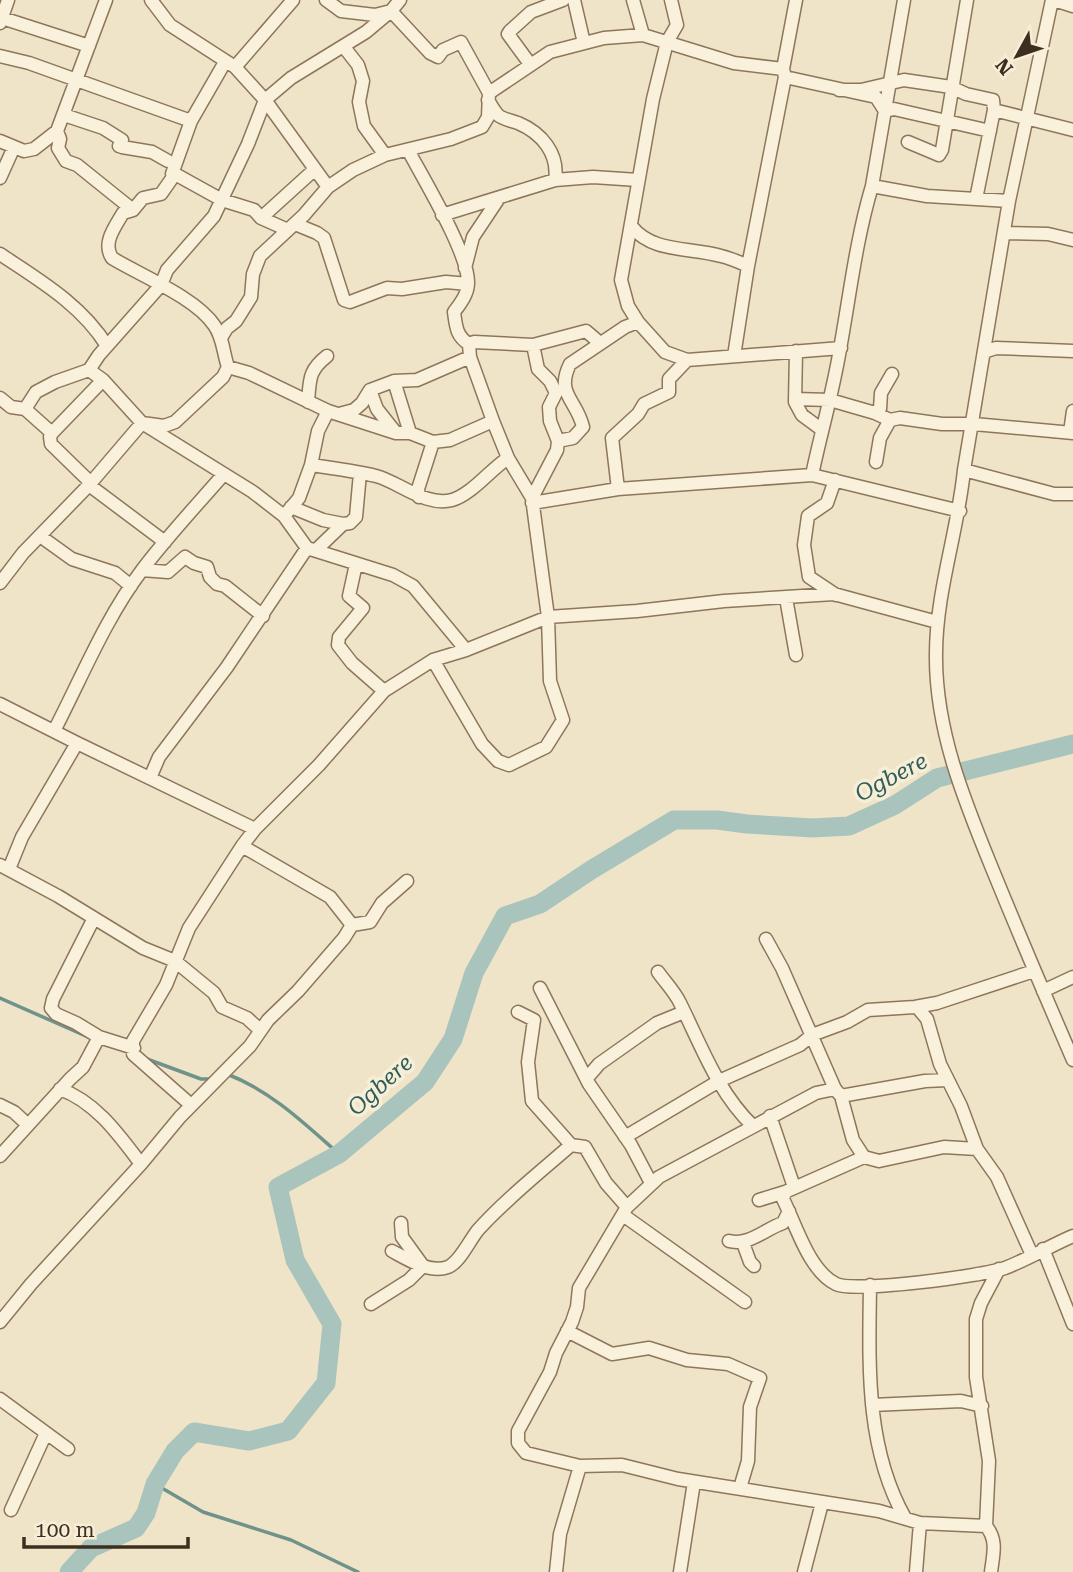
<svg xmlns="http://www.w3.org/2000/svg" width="1073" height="1572" font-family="'Roboto Serif',serif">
  <rect width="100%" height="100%" fill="#f0e4c8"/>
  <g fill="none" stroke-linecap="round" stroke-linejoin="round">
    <path stroke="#6f938a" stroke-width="3.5" d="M0,998L88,1037
      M147,1059L201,1079H213
      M227,1074C271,1091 304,1123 339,1154
      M155,1484L203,1512L291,1540L358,1572"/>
    <path stroke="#a9c4bc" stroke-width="19" d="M69,1572L91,1548L136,1528L146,1513L155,1484L175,1451L194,1432L249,1441L288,1431L326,1383L332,1324L295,1260L278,1187L339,1154L425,1082L453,1039L474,973L505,916L540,904L591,870L674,820H717L747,824L813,828L849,826L895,805L937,778L1073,744"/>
    <g stroke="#8d765c" stroke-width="15">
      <path id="minor" d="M151,0L170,25L235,67L265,100L328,187
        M574,0L584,43
        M633,0L643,35
        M671,0L677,25L667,42L653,99L621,280L628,306L638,322L665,352L687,360L841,348
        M904,0L872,186L927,196L1009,201L964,470C958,531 936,592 936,654C935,733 967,807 996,878C1021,939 1047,1000 1073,1060
        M1054,0L1073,6
        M2,18L89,46
        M0,23L8,0
        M344,47L358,65L363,81L359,102L364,126L385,155
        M0,56L29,63L191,121
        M530,64L508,34L510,31L531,12L563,0
        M235,67L293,0
        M785,77L876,97L885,111L894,109L990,131
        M839,90H861L904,80L951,87L966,94L993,100L994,110L1073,130
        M489,93L550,52L604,38L643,35L734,63L783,69
        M488,100C491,105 494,111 498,115C502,119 512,121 518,123C542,133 559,154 555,180
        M64,115L103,128L122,140L119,146L122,147L152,152L168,161
        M57,131L60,139L58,148L66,161L77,165L133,210
        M0,141L24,151L34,149L57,131L106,0
        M908,142L939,155L942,150L967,0
        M408,150C423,178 469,254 468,283C468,294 460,304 454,312C456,326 456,336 469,344L470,357L493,421L508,458L532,498L548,617L550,681L563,720L546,747L509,765L498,761L482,744L433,660
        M175,174L222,200L254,210L261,218L288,230
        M0,178L14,147
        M976,199L994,110
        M1009,201L1052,0
        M442,215L555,180L593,177L638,180
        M261,218L314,170
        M295,224L317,233L324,238L344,300L350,302L387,288L402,289L446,282L468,284
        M632,227C653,253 690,247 721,256C730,258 739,262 748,266
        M1004,233L1048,234L1073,240
        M0,254C39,280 82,305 107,346
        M465,268L473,237L499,198
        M221,338L227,328L236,321L251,297L253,274L260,256L304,215L328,187L353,170L385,155L451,139L482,127L488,117L489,93L461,42L443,50L438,57L430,53L391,11L375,15L341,11L326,0
        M469,344L474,342L533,345L586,331L600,343
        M796,351L795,402L802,415L821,429
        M984,352L996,348L1073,351
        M734,356L748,266L785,77L783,69L796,0
        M228,367L249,373L328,411L396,433H410L433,442L450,440L493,421
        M89,370L103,380L142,423L253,492L284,516L307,548L393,575L413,586L466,650
        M394,381L410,433
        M370,390L377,409L396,433
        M0,398L11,407L25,409L52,433L50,437L51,444L91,483
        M795,399L830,400L875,413L890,420L900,418L942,424H974L1073,433
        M308,402C310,380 308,371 327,356
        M25,409L36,392L55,382L89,370L99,355L161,285L167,270L214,216L248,144L265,100L291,78L366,32L391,11L400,0
        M875,413L880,409L881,393L892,374
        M339,414L354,410L362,403L370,390L394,381L417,380L470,357
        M1070,432L1073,411
        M52,433L103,380
        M558,441L573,438L583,427C577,400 555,394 570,364L625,327L638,322
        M876,462L880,438L890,420
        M311,465C333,468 355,471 376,476C399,482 426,507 452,500C471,495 491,469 508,458
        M964,470L1054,494H1073
        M812,475C821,432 833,392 840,349C850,294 856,240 872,186
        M835,480L827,503L808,516L804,545L809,577L836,595
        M89,485L165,542
        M618,489L612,438L638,414L644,404L669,392V379L687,360
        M419,497L418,489L433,442
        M532,498L557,450L558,441L550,421L549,407L556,393L550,381L538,369L533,345
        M532,503L618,489L812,475L960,511
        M291,507L323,520L343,524
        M284,516L299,498L311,465L318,431L328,411
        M40,536L72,559L115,573L131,586
        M316,550L343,524L350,523L356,517L360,473
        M356,564L349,596L363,608L339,637L338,645L352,663L384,691
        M142,570L168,572L185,557L194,563L207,567L210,577L217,584L225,586L263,616
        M0,583L23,553L89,485L142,423L164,426L175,422L223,377L228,367C223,352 223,337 214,325C196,298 140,275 112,258C102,243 115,227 123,213L133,210L143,198L161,194L175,174H172L191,121L225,62
        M786,598L796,655
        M0,704L77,743L255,829
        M54,731C82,677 105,619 142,570C167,537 196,506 223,475
        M150,778L159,757L227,667L307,548
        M242,846L330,897L352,925
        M0,865L58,896L143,948L175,961L214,993L222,1007L247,1018L260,1030
        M9,869L22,837L77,743
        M94,918L53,999L51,1008L56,1014L76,1023L99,1037L134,1048
        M766,939L782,968L835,1089L841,1096L853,1140L864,1157L879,1161L944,1147L977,1149
        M658,972C665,982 675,992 680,1003C701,1045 718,1093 753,1126
        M540,988L589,1084L631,1145L651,1183
        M1043,991L1073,977
        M917,1007L927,1019L940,1064L961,1106L977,1149L997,1177L1032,1255
        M518,1012L534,1020L528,1062L532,1101L571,1145L585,1147L606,1183L627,1207
        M587,1078L599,1064L657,1023L684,1012
        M60,1089C96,1102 119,1135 141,1164
        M835,1089L816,1093L659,1177L627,1207L579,1288L577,1307L572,1322L556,1353L550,1372L518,1431V1443L526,1453L580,1466L622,1465L678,1479L879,1511L920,1523L986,1526
        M841,1096L925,1081L948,1080
        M0,1105L14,1112L28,1125
        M191,1105L133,1054V1041L166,985L189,928L242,846L255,829L319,765L384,691L433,660L466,650L548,617L637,611L724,601L834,594L937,622
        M770,1116L794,1187
        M625,1137L719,1081L800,1045L812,1035L847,1022L868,1010L915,1007L937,1003L1034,971
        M0,1156L70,1079L83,1067L99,1037
        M785,1192L783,1199C796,1225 809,1271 836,1284C854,1293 983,1276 1005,1268C1028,1259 1050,1246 1073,1236
        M759,1200L785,1192L864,1157
        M623,1215L745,1302
        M729,1241C749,1246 765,1229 783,1223L789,1211
        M743,1243L750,1262L754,1266
        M1043,1249L1073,1324
        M392,1251C407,1259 430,1274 448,1267C460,1262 469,1241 478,1230C506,1199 539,1173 571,1145
        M870,1285C869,1364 865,1447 905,1518
        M371,1304L409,1280L423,1266L402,1237L401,1223
        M0,1322L31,1284L141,1164L180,1117L250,1046L268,1020L298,991L344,938L352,925L370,922L382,903L407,881
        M567,1331L612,1354L649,1348L687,1360L728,1364L760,1378L750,1407L748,1461L740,1488
        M0,1399L68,1449
        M872,1405L961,1401L982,1406
        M11,1510L46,1433
        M556,1572L560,1534L580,1466
        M680,1572L694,1482
        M804,1572L822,1503
        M916,1572L920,1523
        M991,1572C993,1555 998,1540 986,1526L989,1461L976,1377V1319L981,1303L999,1269"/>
    </g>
    <use href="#minor" stroke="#faf1dc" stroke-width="12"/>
  </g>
  <g text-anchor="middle" stroke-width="7" stroke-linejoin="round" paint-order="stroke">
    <g font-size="23" font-style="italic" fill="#2f5d5a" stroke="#f7eed8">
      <text transform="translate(891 777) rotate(-28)" y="8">Ogbere</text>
      <text transform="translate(380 1085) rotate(-42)" y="8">Ogbere</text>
    </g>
  </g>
  <g transform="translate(1017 56) rotate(230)" stroke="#f7eed8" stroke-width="5" paint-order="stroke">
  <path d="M0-5L12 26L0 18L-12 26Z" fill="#3d2e20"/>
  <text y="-10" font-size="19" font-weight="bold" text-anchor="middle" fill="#3d2e20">N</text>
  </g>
  <path d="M24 1537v10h164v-10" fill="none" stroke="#3d2e20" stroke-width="3.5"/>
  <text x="35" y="1537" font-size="21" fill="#3d2e20" stroke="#f7eed8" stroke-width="5" paint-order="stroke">100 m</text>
</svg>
